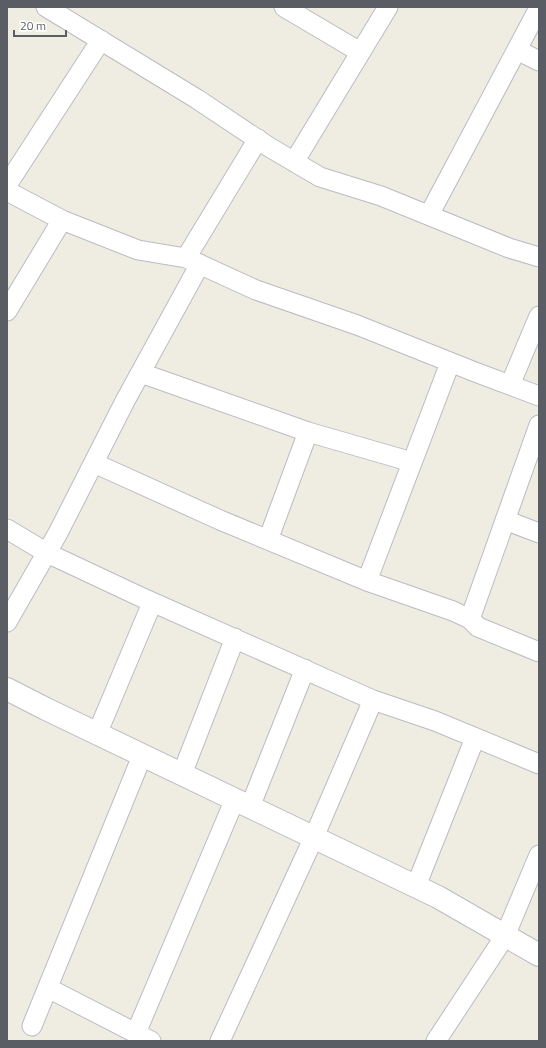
<svg xmlns="http://www.w3.org/2000/svg" width="546" height="1048" font-family="'Titillium Web',sans-serif">
  <rect width="100%" height="100%" fill="#efece2"/>
  <g fill="none" stroke-linecap="round" stroke-linejoin="round">
    <g stroke="#babcc2" stroke-width="21">
      <path id="minor" d="M46,7L197,99L269,147L320,177L381,196L509,248L539,257
        M284,7L360,52
        M517,50L539,61
        M294,162L388,7
        M7,185L101,40
        M7,191L62,220L138,250L186,258L256,290L357,325L475,372L539,396
        M429,215L539,8
        M186,258L258,139
        M7,311L62,220
        M141,373L308,432L412,462
        M510,385L539,316
        M94,463L220,520L367,581L453,611L470,619L478,627L539,652
        M505,520L539,533
        M7,529L47,553L143,598L373,700L435,721L539,764
        M268,540L308,432
        M367,581L450,363
        M470,619L539,425
        M7,622L58,533L125,401L200,264
        M97,734L152,603
        M182,774L235,638
        M250,807L305,669
        M416,886L475,738
        M48,988L151,1041
        M32,1026L142,756
        M136,1033L235,799
        M220,1041L314,837L373,700
        M436,1041L505,936L539,855"/>
    </g>
    <g stroke="#babcc2" stroke-width="24">
      <path id="tertiary" d="M7,689L46,709L438,897L539,955"/>
    </g>
    <use href="#minor" stroke="#fff" stroke-width="19"/>
    <use href="#tertiary" stroke="#fff" stroke-width="22"/>
  </g>
  <rect width="546" height="1048" fill="none" stroke="#5a5e64" stroke-width="16"/>
  <path d="M14 30v6h52v-6" fill="none" stroke="#5a5e64" stroke-width="2"/>
  <text x="20" y="30" font-size="12" fill="#5a5e64" stroke="#ffffff" stroke-width="3" paint-order="stroke">20 m</text>
</svg>
